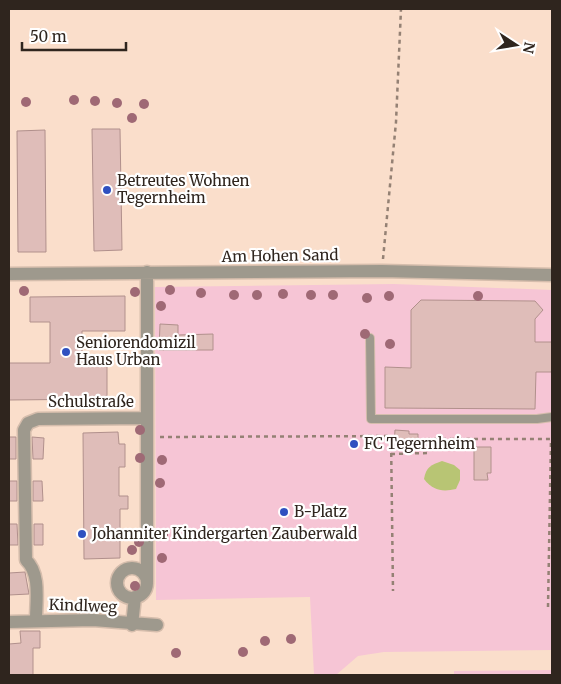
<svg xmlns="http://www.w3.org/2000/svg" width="561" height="684" font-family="Merriweather,serif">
  <rect width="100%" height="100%" fill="#fadecb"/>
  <path fill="#f6c5d5" d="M394,284L552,290V650L384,652L358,656L336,675H314L310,597L156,600L155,287Z
    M552,670V675H454V671Z"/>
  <path fill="#b8c574" d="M442,461L454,465L460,470V480L456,489C443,492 433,491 424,479C426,467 431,465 442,461Z"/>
  <path fill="#dfbdb9" stroke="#b1908c" d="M92,129H120L122,250L94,251Z
    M45,130L46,252H18L17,131Z
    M125,296V331H82V364H107V399L9,400V363H50V322H30V297Z
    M421,300L535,301L543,310L535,319V342H552V372H536L535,409L385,408V367L411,368V310Z
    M160,324L178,325V335L213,334V350H159Z
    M395,430L409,431V434H418V446H394Z
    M118,432L119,444H125V467H119V496H128V509H120V558L84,559L83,433Z
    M9,437H16V459H9Z
    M32,437L44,438L43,459H33Z
    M474,447H491V473H487L488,480H474Z
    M9,481H17V501H9Z
    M33,481H42L43,501H33Z
    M9,524H17L18,545H9Z
    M34,524H43V545H34Z
    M25,572L29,594L9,595V573Z
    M20,631H40V648H33V675H9V644L21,643Z"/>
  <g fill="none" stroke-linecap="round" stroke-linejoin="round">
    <g stroke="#d5bdac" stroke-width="10">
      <path id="lane" d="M370,338L371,419H537L552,417"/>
    </g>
    <g stroke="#d5bdac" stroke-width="15">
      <path id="street" d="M9,274L382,271L552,275
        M117 583a15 15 0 1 1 30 0a15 15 0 1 1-30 0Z
        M147,582V272
        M36,620C36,601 41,574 26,560L24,430L28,423L38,419L147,418
        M9,622L93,620L157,625
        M132,625L135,597"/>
    </g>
    <path stroke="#948174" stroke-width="2.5" stroke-dasharray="4 4" stroke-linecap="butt" d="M383,259L396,122L401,9
      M160,437L391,436L393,591
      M391,454L428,453L429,439H552
      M548,607L551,439"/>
    <use href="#lane" stroke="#9e998d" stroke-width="8"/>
    <use href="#street" stroke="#9e998d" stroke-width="12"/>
  </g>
  <g fill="#9f6975">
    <circle cx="74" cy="100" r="5"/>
    <circle cx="95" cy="101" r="5"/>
    <circle cx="26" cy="102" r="5"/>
    <circle cx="117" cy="103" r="5"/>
    <circle cx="144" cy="104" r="5"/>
    <circle cx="132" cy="118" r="5"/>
    <circle cx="170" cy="290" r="5"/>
    <circle cx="24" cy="291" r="5"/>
    <circle cx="135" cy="292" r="5"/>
    <circle cx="201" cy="293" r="5"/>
    <circle cx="283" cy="294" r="5"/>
    <circle cx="234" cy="295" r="5"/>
    <circle cx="257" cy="295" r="5"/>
    <circle cx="311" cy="295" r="5"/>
    <circle cx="333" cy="295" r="5"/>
    <circle cx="389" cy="296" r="5"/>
    <circle cx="478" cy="296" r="5"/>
    <circle cx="367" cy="298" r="5"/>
    <circle cx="161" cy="306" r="5"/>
    <circle cx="365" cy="334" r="5"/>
    <circle cx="390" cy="344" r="5"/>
    <circle cx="140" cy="430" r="5"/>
    <circle cx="140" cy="458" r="5"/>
    <circle cx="162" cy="460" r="5"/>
    <circle cx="160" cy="483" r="5"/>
    <circle cx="163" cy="535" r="5"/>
    <circle cx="139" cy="542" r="5"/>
    <circle cx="132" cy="550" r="5"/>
    <circle cx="162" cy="558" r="5"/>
    <circle cx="135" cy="586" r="5"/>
    <circle cx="291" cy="639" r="5"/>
    <circle cx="265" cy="641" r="5"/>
    <circle cx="243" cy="652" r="5"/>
    <circle cx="176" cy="653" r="5"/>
  </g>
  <g fill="#2f50c0" stroke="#fff" stroke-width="2">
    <circle cx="107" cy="190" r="5"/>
    <circle cx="66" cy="352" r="5"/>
    <circle cx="354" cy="444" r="5"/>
    <circle cx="284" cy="512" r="5"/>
    <circle cx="82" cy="534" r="5"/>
  </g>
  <g text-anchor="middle" stroke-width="4.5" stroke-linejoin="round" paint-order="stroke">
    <g font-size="15" fill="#2f251e" stroke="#fff" text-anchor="start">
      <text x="117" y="186">Betreutes Wohnen<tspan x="117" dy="17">Tegernheim</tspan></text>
      <text x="76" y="348">Seniorendomizil<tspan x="76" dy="17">Haus Urban</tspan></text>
      <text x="364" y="449">FC Tegernheim</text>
      <text x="294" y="517">B-Platz</text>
      <text x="92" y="539">Johanniter Kindergarten Zauberwald</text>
    </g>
    <g font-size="15" fill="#2f251e" stroke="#fff">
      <text transform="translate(280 256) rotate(-1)" y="5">Am Hohen Sand</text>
      <text x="91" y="407">Schulstraße</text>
      <text transform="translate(83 606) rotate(2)" y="5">Kindlweg</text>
    </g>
  </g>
  <rect width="561" height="684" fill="none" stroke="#2f251e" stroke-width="20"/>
  <g transform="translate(516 45) rotate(102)" stroke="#ffffff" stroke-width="4" paint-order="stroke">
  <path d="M0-4L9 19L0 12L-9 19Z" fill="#2f251e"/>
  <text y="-8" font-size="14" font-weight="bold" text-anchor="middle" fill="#2f251e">N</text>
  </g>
  <path d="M22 42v8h104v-8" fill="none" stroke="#2f251e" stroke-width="2.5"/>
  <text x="30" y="42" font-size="15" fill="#2f251e" stroke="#ffffff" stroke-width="4" paint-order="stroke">50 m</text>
</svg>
